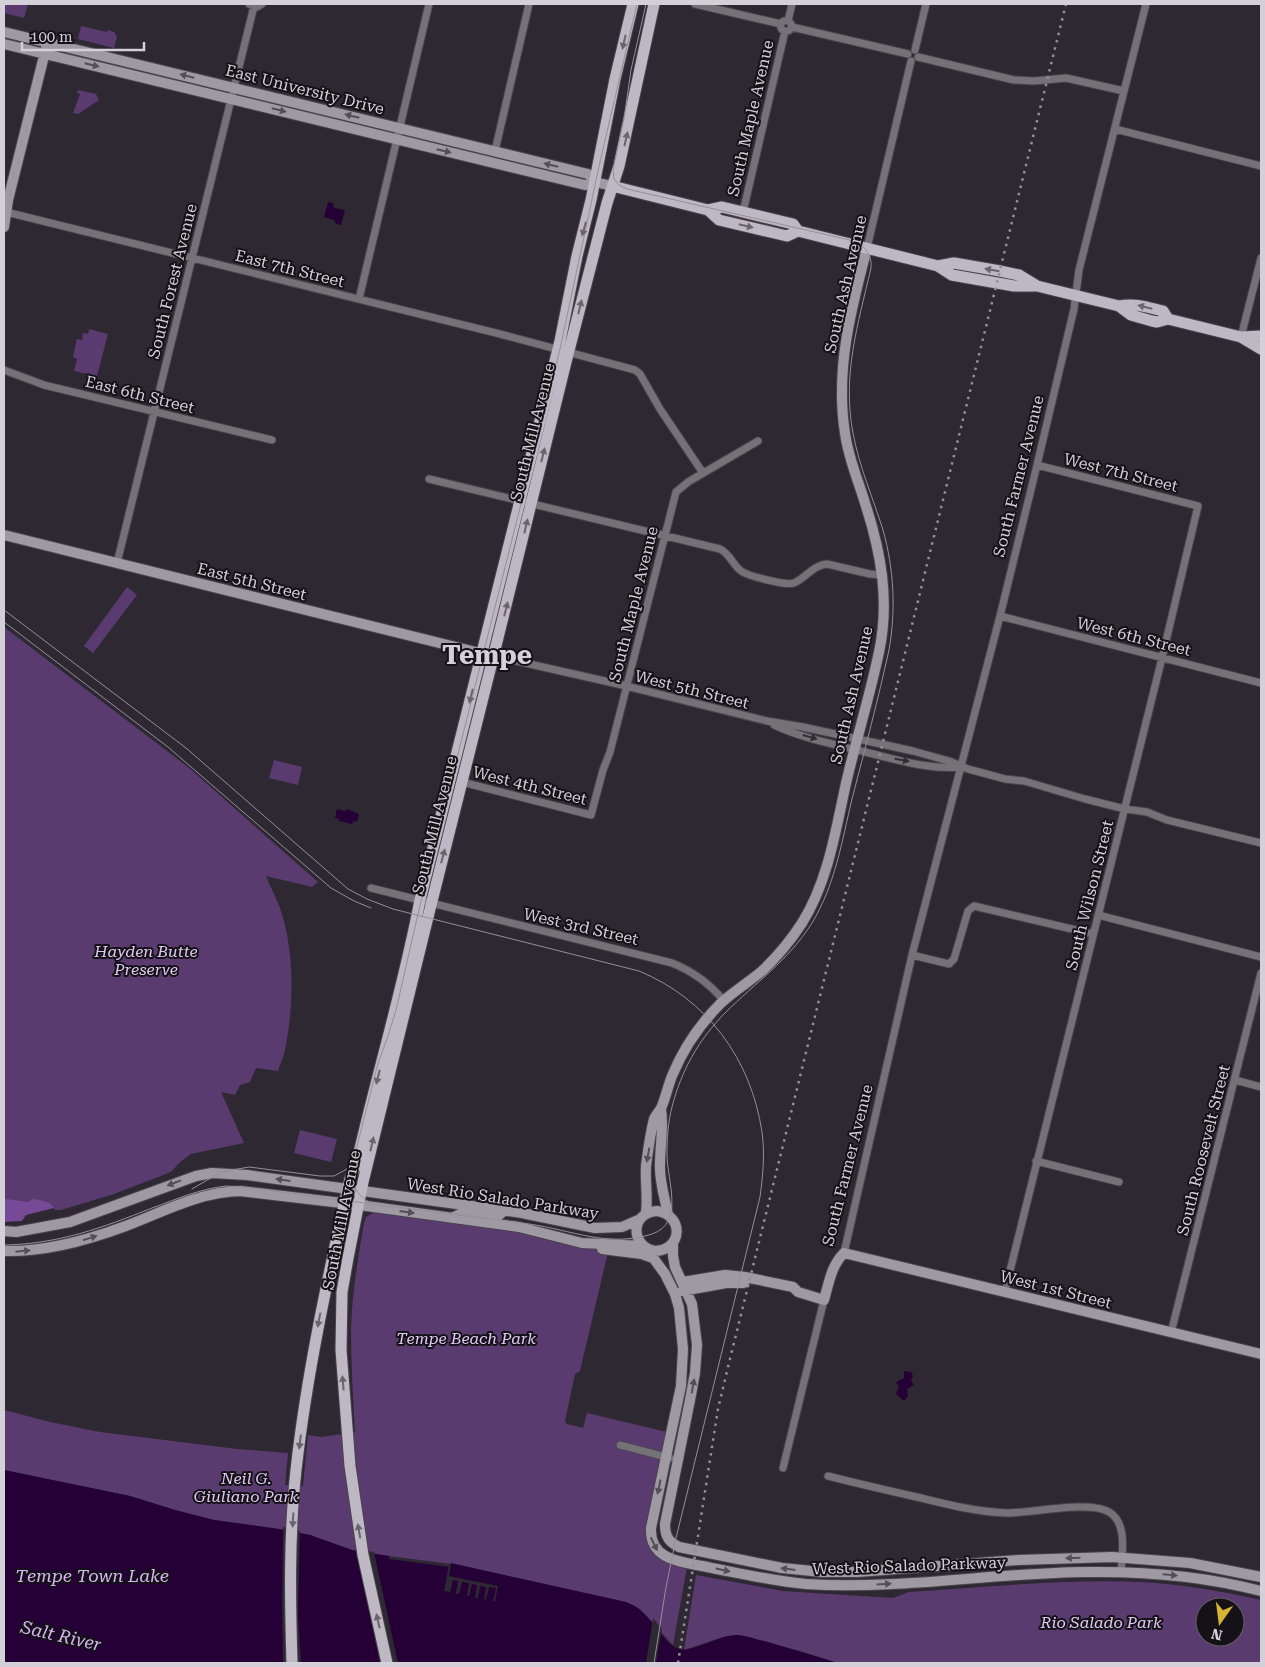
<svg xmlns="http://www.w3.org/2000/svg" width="1265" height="1667" font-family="'Roboto Serif',serif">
  <rect width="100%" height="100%" fill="#2e2833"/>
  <path fill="#5a3b70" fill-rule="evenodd" d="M4,4H28L24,18L4,13Z
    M81,26L107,32L108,30L114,32L117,37L114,48L78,39Z
    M78,90L96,94L99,100L78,114L73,113L80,94L77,93Z
    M89,329L108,334L97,376L74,371L77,359L73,357L77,339L82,340L83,333L88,334Z
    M127,587L137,595L93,653L84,646Z
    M4,627L188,767L318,882L312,887L266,876C270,887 276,897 280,908C295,952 294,1005 285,1050C284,1057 280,1064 278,1071L256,1068L250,1082L240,1085L235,1095L221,1092L244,1143L191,1154L180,1162L171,1172L114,1194L61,1210H55L53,1207L4,1217Z
    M274,760L302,767L298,785L269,778Z
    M300,1130L337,1139L331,1162L294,1153Z
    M375,1212L515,1230L608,1252L580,1371L575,1374L565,1421L567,1424L583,1428L587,1413L667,1432L646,1538C650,1560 668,1562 687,1567L673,1645L640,1609L626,1602L451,1564L366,1553L352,1550L310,1535L279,1529L214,1520L175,1510L130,1496L4,1470V1410L50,1422L100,1432L237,1449L288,1453L285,1485L303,1486L308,1435L321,1437L355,1432C353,1398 351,1363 351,1329C352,1293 358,1258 364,1223L366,1217Z
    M696,1575L783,1591L893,1598L909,1592C986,1587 1064,1579 1141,1582C1181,1584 1222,1591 1261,1600V1663H838L800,1651L738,1635L723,1637L684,1650ZM1205,1607H1235V1637H1205Z"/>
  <path fill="#774a97" d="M7,1199L28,1202L33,1199C40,1200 50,1201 54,1208L26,1215L22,1221L4,1222V1200Z"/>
  <path fill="#240037" d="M328,202L333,203L334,208L345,210L341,225L336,224L334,220L324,217Z
    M337,809L345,811L347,809L359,814L357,822L353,821L352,824L339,821V819L335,818Z
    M904,1371L911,1372L913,1376L911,1381L914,1385L907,1389L908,1396L904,1401L896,1394L899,1387L896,1382L904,1378Z
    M4,1470L130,1496L175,1510L214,1520L279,1529L310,1535L352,1550L389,1556V1559L450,1567L451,1563L626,1602C652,1611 661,1643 679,1649C693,1653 720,1634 738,1635C748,1636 758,1640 768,1642C791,1649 815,1656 838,1663H4Z"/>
  <path fill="#2e2833" d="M283,1527L300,1531L298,1616L301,1663H283L282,1603Z
    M356,1549L374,1552L398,1663H380Z
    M449,1565H451L449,1576L498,1586L495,1601H493L496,1588L489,1587L486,1600L484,1599L486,1587L480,1586L478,1598H475L477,1585L472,1584L469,1596H467L469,1583L462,1582L459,1594H456L458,1581L453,1580L450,1592L444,1591Z
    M653,1618L662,1629L656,1663H646Z"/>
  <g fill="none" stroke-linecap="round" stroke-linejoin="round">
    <g stroke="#49434d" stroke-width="9">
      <path id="street" d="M249,4L257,7L262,4
        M695,4L781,24
        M780.5 26a5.5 5.5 0 1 1 11 0a5.5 5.5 0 1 1-11 0Z
        M788,21L792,4
        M792,27L908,54
        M915,50L926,4
        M918,57L1014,80L1034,81L1066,78L1124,91
        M1115,129L1261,166
        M495,151L529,4
        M6,212L496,333L635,370L640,374L660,409L703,473
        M743,212L785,31
        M867,248L911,61
        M359,299L429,4
        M1241,337L1261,258
        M4,370L44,385L272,440
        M429,479L720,549C730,554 733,565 741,571C748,576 786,586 794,583C806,578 813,565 827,564L870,574L883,575
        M117,563L254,6
        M1000,616L1261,683
        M494,656L618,684L767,721L803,727L913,751L949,761L968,769L1005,779L1024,781L1085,799L1125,809L1147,812L1167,820L1261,843
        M774,725C804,739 838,745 869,753C898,760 930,770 960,767
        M462,782L591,815L603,770L610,752L676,492L688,482L758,441
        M371,888L672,963C692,971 710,984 724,1001
        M1098,915L1261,957
        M912,955L949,964L954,959L968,911L974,906L1093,934
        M1235,1080L1261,1087
        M1036,1161L1119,1182
        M844,1253L912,955L1000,616L1037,465L1074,309L1079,270L1146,4
        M1005,1291L1162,658L1198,506L1037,465
        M1171,1333L1261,973
        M620,1445L670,1458
        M783,1468L824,1300
        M828,1476C859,1484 890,1491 921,1498C949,1505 978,1512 1007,1513C1031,1513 1091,1500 1109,1512C1128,1523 1122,1554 1121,1572"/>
    </g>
    <g stroke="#49434d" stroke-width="12">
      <path id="secondary" d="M4,32L588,174L595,182L612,186
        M4,44L585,185L595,182
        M4,227L8,200L46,48
        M4,535L488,655
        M661,1109C664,1127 660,1145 660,1164C659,1181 665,1198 668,1215
        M657,1211C684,1215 683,1250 655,1251C631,1247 629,1213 657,1211Z
        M646,1213C648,1197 645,1181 646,1166C648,1151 650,1134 654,1119C656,1114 660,1111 662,1106C666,1096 668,1086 672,1076C683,1049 700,1024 721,1003C734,991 749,982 762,971C777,957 791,940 802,923C829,880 836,827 847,779C857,737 870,695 879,652C890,601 881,552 865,503C858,480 848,457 845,433C835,370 851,309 867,248
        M452,1218L464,1212L498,1216L504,1211
        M4,1231L16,1232L70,1222L196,1176L212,1173L247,1175L522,1213L595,1228L622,1227L638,1220
        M673,1244V1256L675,1267L692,1304L697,1345L695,1373L690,1400L665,1524C665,1537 669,1542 679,1547L782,1568L822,1572H857L1019,1560L1112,1557L1190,1563L1261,1577
        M646,1248L665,1274L675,1294L679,1308L683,1349L681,1386L651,1528C649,1563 687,1562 712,1568C743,1574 774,1581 806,1584C899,1590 992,1573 1085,1572C1144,1571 1204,1576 1261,1591
        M602,1249L642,1254L653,1258
        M4,1251C45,1252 85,1241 123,1227C161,1213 198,1192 240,1191L359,1205L519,1227L582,1243L643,1246
        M683,1282L725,1275L745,1277L793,1287L798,1292L824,1300C829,1283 831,1266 844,1253L1261,1354
        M682,1291L726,1283H744"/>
    </g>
    <g stroke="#49434d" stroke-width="13">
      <path id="primary" d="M612,186L708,210L719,220L787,236L798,231L938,266L952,275L1014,286H1037L1119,306L1131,315L1152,321L1157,322L1168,319L1241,337L1261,349
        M708,210L722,207L793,224L798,231
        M938,266L954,263L1000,271L1019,275L1037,286
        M1119,306C1136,303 1146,307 1163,311L1168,319
        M1241,337L1261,336
        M292,1663C290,1599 289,1535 296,1470C307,1372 328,1276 350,1179L356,1166C376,1077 403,990 420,900L560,341L577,256L591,200L615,79L633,4
        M387,1663L363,1555L350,1466L341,1350L342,1292L348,1258L363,1182L425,929L492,662L566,362L607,203L619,166L654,4"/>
    </g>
    <use href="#street" stroke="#747177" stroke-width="7"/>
    <use href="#secondary" stroke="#9e99a3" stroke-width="10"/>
    <use href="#primary" stroke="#beb7c4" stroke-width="11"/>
    <path stroke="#948f98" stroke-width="1" d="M4,610L186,748L348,889L367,899L393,909L639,971C707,999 751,1059 762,1132C765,1153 763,1175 760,1197L676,1538L666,1587L654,1663
      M4,622L168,747L331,888L354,901L371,908
      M354,1161C349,1179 354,1195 371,1203
      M192,1189L221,1172L249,1167L320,1176H334L347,1169L355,1154L378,1063L387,1039L396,1010L421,901L560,349L600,162L637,4
      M4,1245C58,1244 102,1228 152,1208C177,1199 199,1189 226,1186C262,1188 298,1195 334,1199C399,1208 464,1215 529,1224C572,1230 608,1248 652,1234C685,1223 667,1180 667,1155C667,1139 668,1122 672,1107C681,1071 699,1039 725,1013C756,982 788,961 812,923C835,885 842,841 852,799C865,749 878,700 889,650C896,610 894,569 883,530C873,498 859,466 853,433C842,375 858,324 871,268C872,255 866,247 854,241L627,189L619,185L614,179L613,170L624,119L631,70L646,4"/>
    <path stroke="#948f98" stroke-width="2.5" stroke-dasharray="2.5 5" stroke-linecap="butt" d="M678,1663L718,1409L728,1367L1066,4"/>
  </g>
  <defs><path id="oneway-solid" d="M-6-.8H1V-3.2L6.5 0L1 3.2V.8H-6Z" transform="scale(1.25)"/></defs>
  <g fill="#6a646e">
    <use href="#oneway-solid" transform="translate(624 42) rotate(103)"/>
    <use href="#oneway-solid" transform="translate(626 139) rotate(-77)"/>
    <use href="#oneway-solid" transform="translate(746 226) rotate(13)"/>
    <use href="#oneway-solid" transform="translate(584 229) rotate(105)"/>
    <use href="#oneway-solid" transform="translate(992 270) rotate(-170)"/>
    <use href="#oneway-solid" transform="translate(580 307) rotate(-76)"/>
    <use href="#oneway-solid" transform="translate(1145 307) rotate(-166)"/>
    <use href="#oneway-solid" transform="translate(543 455) rotate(-76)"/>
    <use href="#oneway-solid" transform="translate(526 526) rotate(-77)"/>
    <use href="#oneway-solid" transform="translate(506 609) rotate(-76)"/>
    <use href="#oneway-solid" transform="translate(471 696) rotate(104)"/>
    <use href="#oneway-solid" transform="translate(443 856) rotate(-75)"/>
    <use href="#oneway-solid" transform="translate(378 1077) rotate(104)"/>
    <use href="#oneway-solid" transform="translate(372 1144) rotate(-77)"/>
    <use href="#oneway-solid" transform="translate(319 1320) rotate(101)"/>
    <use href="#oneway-solid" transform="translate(343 1383) rotate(-95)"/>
    <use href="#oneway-solid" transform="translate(300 1442) rotate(97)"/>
    <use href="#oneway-solid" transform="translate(293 1520) rotate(93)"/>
    <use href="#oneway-solid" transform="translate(359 1531) rotate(-100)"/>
    <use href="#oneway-solid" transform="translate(378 1621) rotate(-103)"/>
  </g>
  <g fill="#534f56">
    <use href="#oneway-solid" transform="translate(92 65) rotate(13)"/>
    <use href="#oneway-solid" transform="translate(187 76) rotate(-166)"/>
    <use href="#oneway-solid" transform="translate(279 110) rotate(14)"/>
    <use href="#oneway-solid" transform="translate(352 116) rotate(-166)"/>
    <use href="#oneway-solid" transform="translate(444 151) rotate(13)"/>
    <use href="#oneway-solid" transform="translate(551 165) rotate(-167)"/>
    <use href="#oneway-solid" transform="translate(648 1155) rotate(101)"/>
    <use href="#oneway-solid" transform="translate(283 1180) rotate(-172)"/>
    <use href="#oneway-solid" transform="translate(174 1183) rotate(159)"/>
    <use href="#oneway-solid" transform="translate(407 1212) rotate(8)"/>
    <use href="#oneway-solid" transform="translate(90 1238) rotate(-18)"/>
    <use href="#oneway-solid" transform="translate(23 1251) rotate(-6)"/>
    <use href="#oneway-solid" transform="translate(693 1386) rotate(-80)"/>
    <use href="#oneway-solid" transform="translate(659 1487) rotate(102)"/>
    <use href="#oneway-solid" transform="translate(654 1544) rotate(64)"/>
    <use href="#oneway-solid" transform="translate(1073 1558) rotate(178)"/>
    <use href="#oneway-solid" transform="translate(788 1569) rotate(-173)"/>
    <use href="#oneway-solid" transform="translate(723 1570) rotate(12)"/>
    <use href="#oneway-solid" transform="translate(1170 1575) rotate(5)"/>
    <use href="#oneway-solid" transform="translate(884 1584) rotate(-3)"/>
  </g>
  <g fill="#322e34">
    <use href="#oneway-solid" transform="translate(810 737) rotate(16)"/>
    <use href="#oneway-solid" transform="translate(902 760) rotate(10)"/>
  </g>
  <g text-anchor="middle" stroke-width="4" stroke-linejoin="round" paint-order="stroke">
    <g font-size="16" fill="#d4d0d8" stroke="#151217">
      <text transform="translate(305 89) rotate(14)" y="6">East University Drive</text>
      <text transform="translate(750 118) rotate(-77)" y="6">South Maple Avenue</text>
      <text transform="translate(290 268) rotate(14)" y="6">East 7th Street</text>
      <text transform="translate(172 281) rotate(-76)" y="6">South Forest Avenue</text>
      <text transform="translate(845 284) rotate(-77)" y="6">South Ash Avenue</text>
      <text transform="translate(140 394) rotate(14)" y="6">East 6th Street</text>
      <text transform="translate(532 432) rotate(-76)" y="6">South Mill Avenue</text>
      <text transform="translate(1121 472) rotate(14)" y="6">West 7th Street</text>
      <text transform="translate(1018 476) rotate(-76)" y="6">South Farmer Avenue</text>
      <text transform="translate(252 581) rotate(14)" y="6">East 5th Street</text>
      <text transform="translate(633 604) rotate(-76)" y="6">South Maple Avenue</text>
      <text transform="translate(1134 636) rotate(14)" y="6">West 6th Street</text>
      <text transform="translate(692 689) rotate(14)" y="6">West 5th Street</text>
      <text transform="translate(851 695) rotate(-77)" y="6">South Ash Avenue</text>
      <text transform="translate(530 785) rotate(14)" y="6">West 4th Street</text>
      <text transform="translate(434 825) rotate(-76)" y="6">South Mill Avenue</text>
      <text transform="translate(1089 895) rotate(-76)" y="6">South Wilson Street</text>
      <text transform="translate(581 926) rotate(13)" y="6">West 3rd Street</text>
      <text transform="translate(1203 1150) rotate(-76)" y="6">South Roosevelt Street</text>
      <text transform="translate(847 1165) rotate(-76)" y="6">South Farmer Avenue</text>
      <text transform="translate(503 1198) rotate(9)" y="6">West Rio Salado Parkway</text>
      <text transform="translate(341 1220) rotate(-79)" y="6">South Mill Avenue</text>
      <text transform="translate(1056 1289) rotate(14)" y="6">West 1st Street</text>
      <text transform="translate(909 1565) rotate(-2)" y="6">West Rio Salado Parkway</text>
    </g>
    <g font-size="16" font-style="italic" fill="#e0c9f3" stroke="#151217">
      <text x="146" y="957">Hayden Butte<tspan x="146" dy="18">Preserve</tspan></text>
      <text x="466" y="1344">Tempe Beach Park</text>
      <text x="246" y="1484">Neil G.<tspan x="246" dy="18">Giuliano Park</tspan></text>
      <text x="1101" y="1628">Rio Salado Park</text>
    </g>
    <g font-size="18" font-style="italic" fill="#d7b4f3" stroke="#151217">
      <text x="92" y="1582">Tempe Town Lake</text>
      <text transform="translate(61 1636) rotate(13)" y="6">Salt River</text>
    </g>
    <g font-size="26" font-weight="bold" fill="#d4d0d8" stroke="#151217">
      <text x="487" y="664">Tempe</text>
    </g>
  </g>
  <rect width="1265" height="1667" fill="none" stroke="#d4d0d8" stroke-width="10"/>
  <g transform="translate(1220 1622) rotate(194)"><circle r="24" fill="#151217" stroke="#615e64"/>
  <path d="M0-4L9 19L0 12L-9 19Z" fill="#d8b434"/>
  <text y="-8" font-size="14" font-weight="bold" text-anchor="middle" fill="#d4d0d8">N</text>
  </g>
  <path d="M22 42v8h122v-8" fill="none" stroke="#d4d0d8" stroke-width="2.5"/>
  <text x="30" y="42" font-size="15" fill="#d4d0d8" stroke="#151217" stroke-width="4" paint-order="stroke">100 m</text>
</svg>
